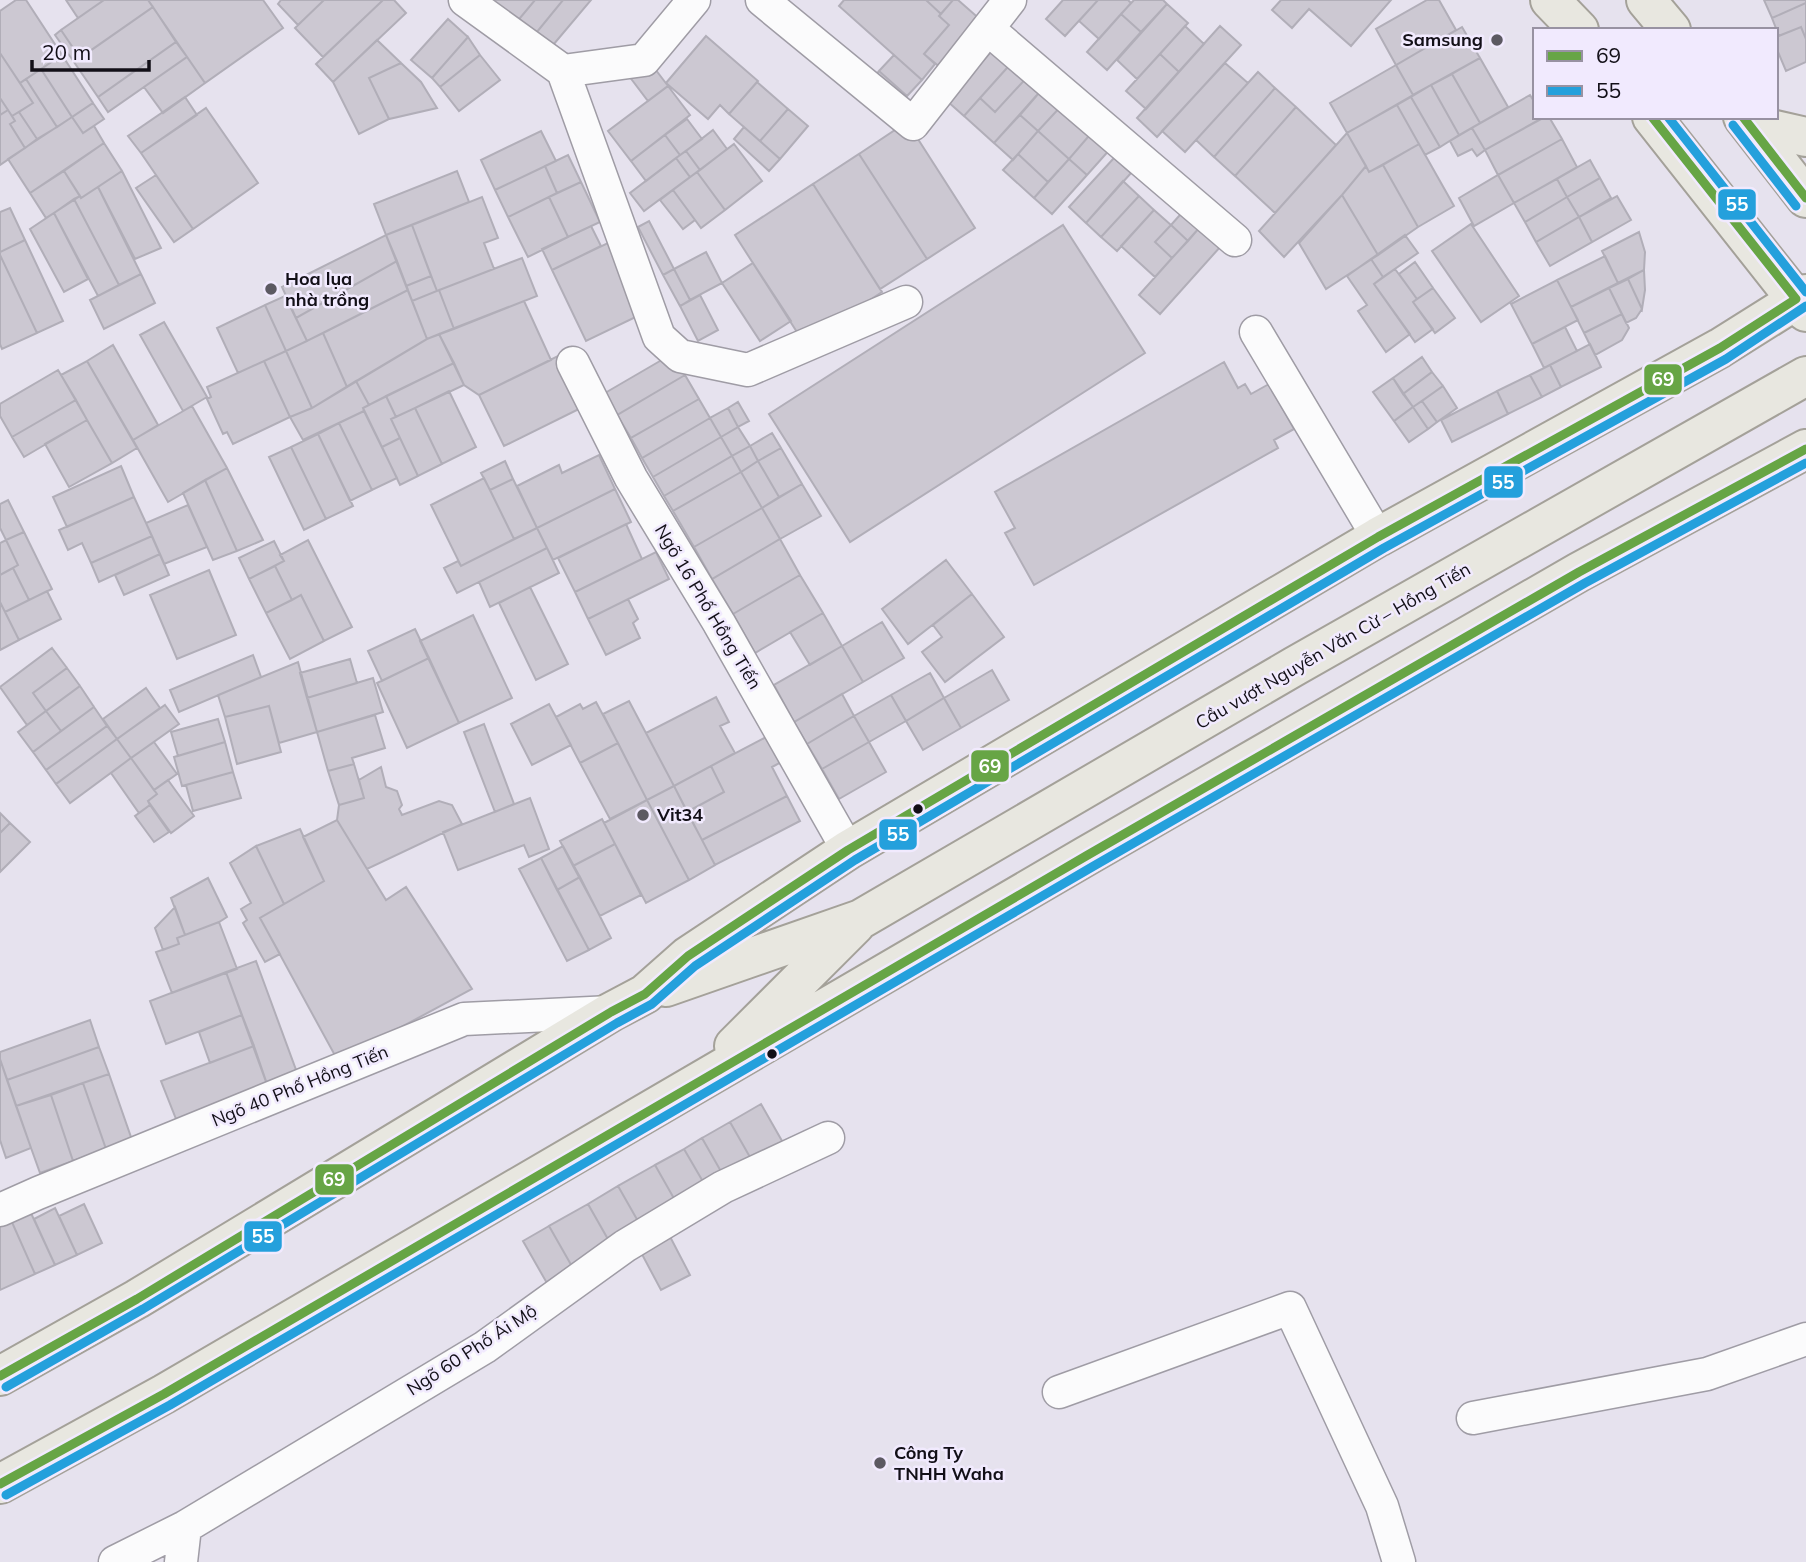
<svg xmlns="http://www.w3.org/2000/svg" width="1806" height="1562" font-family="Mulish,sans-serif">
  <rect width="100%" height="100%" fill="#e6e2ee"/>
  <path fill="#ccc8d2" stroke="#b1aeb8" stroke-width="2" d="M16,0H26L62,55L20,83L0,53V11Z
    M66,0H104L78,18Z
    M104,0H148L153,7L80,58L61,30Z
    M148,0H263L283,28L205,83Z
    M281,0H324L298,25L278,4Z
    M324,0H382V1L323,57L295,28Z
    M394,0L406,13L333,82L316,64L383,0Z
    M489,0H535L515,24Z
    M535,0H563L532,38L515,24Z
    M563,0H591L548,51L532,38Z
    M844,0H926L941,14L939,16L949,25L924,54L935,64L922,80L839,6Z
    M926,0H953L941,14Z
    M953,0H958L982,21L941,68L924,54L949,25L939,16Z
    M1063,0H1098L1065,36L1046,19Z
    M1098,0H1128L1131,3L1099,39L1079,21Z
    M1134,0H1163L1167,4L1141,32L1121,14Z
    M1281,0H1391L1351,46L1309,9L1292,28L1272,10Z
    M1427,0H1439L1456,30L1396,65L1376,29Z
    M1764,0H1806V3L1772,18Z
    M1806,3V39L1801,27L1779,36L1772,18Z
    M1167,4L1188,23L1137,79L1117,60Z
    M153,7L176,42L98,97L74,62Z
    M1121,14L1141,32L1107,70L1087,52Z
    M448,19L468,37L432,78L411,60Z
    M1185,26L1204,44L1179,72L1160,54Z
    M1220,26L1241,45L1157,137L1137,118Z
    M1462,27L1480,58L1413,95L1396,65Z
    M1801,27L1806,39V62L1786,71L1776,47V37Z
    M61,30L80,58L74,62L55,35Z
    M706,36L758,81L729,114L720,105L708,119L666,83Z
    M468,37L480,55L440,87L432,78Z
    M377,40L401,63L369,78L389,119L359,134L333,82Z
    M176,42L187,57L108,112L98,97Z
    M998,44L1015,59L964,116L947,101Z
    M0,53L33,103L12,116L0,98Z
    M1160,54L1179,72L1146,109L1126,91Z
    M62,55L93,103L72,117L41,69Z
    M480,55L500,80L459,111L440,87Z
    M894,55L922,80L907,96L879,71Z
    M187,57L205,83L163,113L144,87Z
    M1480,58L1508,107L1480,123L1452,74Z
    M1015,59L1031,73L995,112L980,98Z
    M649,61L668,86L648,101L629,76Z
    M401,63L421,82L437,108L389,119L369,78Z
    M1225,63L1248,83L1185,152L1162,131Z
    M1396,65L1413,95L1347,133L1330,103Z
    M41,69L72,117L57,127L26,79Z
    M879,71L907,96L897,108L869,83Z
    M1258,72L1275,88L1214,157L1196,140Z
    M1031,73L1045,86L994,143L964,116L980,98L995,112Z
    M1452,74L1480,123L1459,135L1431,85Z
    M26,79L57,127L37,139L19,112L33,103L20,83Z
    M757,82L788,109L760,141L729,114Z
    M1431,85L1459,135L1440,147L1411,97Z
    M668,86L690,115L631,161L608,131Z
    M1045,86L1064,103L1038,131L1020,115Z
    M1275,88L1296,107L1235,176L1214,157Z
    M1530,95L1535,103V117L1543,118L1485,150L1472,128Z
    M185,97L197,115L141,153L128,136Z
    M1411,97L1440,147L1425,155L1397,105Z
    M0,98L8,110L0,115Z
    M93,103L104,119L83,133L72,117Z
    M1064,103L1094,130L1069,159L1038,131Z
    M1397,105L1419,144L1369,172L1347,133Z
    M1296,107L1336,145L1275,213L1235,176Z
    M206,108L258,183L193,229L141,153Z
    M788,109L808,126L780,159L760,141Z
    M8,110L15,121L10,124L25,148L0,165V115Z
    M19,112L37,139L25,148L10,124L15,121L12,116Z
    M1020,115L1038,131L1013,160L994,143Z
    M72,117L83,133L94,126L104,143L30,193L8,159Z
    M1549,117L1562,139L1498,175L1485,150L1544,117Z
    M687,119L702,139L680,155L665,135Z
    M907,122L975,228L927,259L859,154Z
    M744,127L780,159L769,171L734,139Z
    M1472,128L1485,150L1477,156L1472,149L1458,156L1450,141Z
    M713,130L727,149L700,170L686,151Z
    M1094,130L1112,147L1087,175L1069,159Z
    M541,131L556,161L495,190L481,160Z
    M1038,131L1069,159L1048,182L1018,154Z
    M1347,133L1366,166L1342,195L1284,257L1259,231Z
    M665,135L680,155L646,181L631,161Z
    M1562,139L1577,167L1514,203L1498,175Z
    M104,143L122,171L81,198L64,171Z
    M734,144L762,181L725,210L697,172Z
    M1419,144L1454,206L1418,227L1383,165Z
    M686,151L700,170L690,177L676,158Z
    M859,154L927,259L880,289L813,184Z
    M1018,154L1048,182L1034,198L1003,170Z
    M568,155L581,182L557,193L545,166Z
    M676,158L690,177L644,211L630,193Z
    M1114,158L1131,173L1086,223L1069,207Z
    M1069,159L1087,175L1052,214L1034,198Z
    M1590,160L1600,178L1567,197L1557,179Z
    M1383,165L1418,227L1378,255L1342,195L1366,166L1369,172Z
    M545,166L557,193L508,217L495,190Z
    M64,171L80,196L46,218L30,193Z
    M122,171L161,248L135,259L98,187Z
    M457,171L469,202L386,235L374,204Z
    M697,172L725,210L701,228L673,190Z
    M156,175L193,229L174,242L136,188Z
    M1498,175L1514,203L1474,226L1459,198Z
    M1600,178L1611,198L1579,217L1567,197Z
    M1557,179L1567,197L1525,222L1514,203Z
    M1123,181L1139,196L1101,237L1086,223Z
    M581,182L600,222L568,237L549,197Z
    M813,184L882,292L804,343L735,235Z
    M98,187L141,274L119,285L74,199L80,196L81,198Z
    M673,190L695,220L683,229L660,200Z
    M1342,195L1378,255L1326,289L1299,243Z
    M1139,196L1154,210L1117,251L1101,237Z
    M1617,196L1631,220L1592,242L1579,217Z
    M482,197L498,238L484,243L494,269L437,291L412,225Z
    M549,197L568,237L528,257L508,217Z
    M1567,197L1579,217L1536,242L1525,222Z
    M74,199L119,285L98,296L54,213Z
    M1188,206L1205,221L1188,241L1171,225Z
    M10,208L25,240L0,252V212Z
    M1154,210L1171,225L1155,242L1172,258L1155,277L1121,246Z
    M54,213L88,279L64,292L30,229Z
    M1579,217L1592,242L1550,266L1536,242Z
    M649,221L674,269L663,275L638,227Z
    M1471,224L1519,296L1481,322L1432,251Z
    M412,225L431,276L406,286L386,235Z
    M1063,225L1145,353L850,542L769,414Z
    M1171,225L1188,241L1172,258L1155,242Z
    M591,226L601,246L552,270L542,249Z
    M1200,227L1221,246L1160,314L1139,295Z
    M1639,232L1645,252L1644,270L1618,283L1602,251Z
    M386,235L397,261L296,318L282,287Z
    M1405,235L1418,253L1383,277L1371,259Z
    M25,240L63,321L37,333L0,255V252Z
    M610,242L644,313L586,341L552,270Z
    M706,252L722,283L690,300L674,269Z
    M0,255L37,333L2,349L0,344Z
    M1605,256L1618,283L1571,307L1557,280Z
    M522,258L537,296L454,329L439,290Z
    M1371,259L1383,277L1374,284L1410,334L1386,352L1358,311L1367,305L1347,276Z
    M397,261L408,290L307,341L296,318Z
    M1415,262L1433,288L1417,299L1399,274Z
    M753,263L791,321L760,341L722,283Z
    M674,269L690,300L680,306L663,275Z
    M1395,269L1417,299L1413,302L1433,329L1415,342L1374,284Z
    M1644,270L1645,290L1642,309L1628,279Z
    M141,274L155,303L104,329L90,300Z
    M431,276L437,291L412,301L406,286Z
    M1628,279L1642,309L1636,318L1626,323L1609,288Z
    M1557,280L1578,320L1532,344L1511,304Z
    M1433,288L1455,318L1435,333L1413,302Z
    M1609,288L1622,314L1584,333L1571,307Z
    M408,290L427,339L347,387L323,333Z
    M439,290L454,329L427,339L412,301Z
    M700,295L718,330L698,341L680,306Z
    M285,296L307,341L286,351L265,305Z
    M524,301L551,360L479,395L464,385L439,334Z
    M265,305L286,351L238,373L217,328Z
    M1622,314L1629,328L1622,340L1595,355L1584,333Z
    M164,322L207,397L183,411L140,335Z
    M1565,327L1577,351L1544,368L1532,344Z
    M323,333L347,387L312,408L286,351Z
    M439,334L454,363L369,405L356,381L427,339Z
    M1590,344L1601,367L1561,387L1550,365Z
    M113,345L158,425L133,440L87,361Z
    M286,351L312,408L290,417L264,361Z
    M672,354L685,375L617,415L605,393Z
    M560,355L585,406L504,446L479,395Z
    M1422,357L1432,372L1403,394L1393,378Z
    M87,361L137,448L112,463L61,375Z
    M264,361L290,417L233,444L227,432L223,434L207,399L211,397L207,387Z
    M1224,362L1238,388L1245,384L1251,394L1269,384L1294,429L1274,440L1278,448L1034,585L1005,533L1015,528L995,492Z
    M454,363L464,385L396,417L386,396Z
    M1550,365L1561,387L1542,397L1530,375Z
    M58,370L76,400L12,437L0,416V404Z
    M1432,372L1443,386L1413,407L1403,394Z
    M685,375L699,399L631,438L617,415Z
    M1530,375L1542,397L1508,414L1497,391Z
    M1393,378L1413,407L1394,421L1373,392Z
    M356,381L369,405L363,408L364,411L303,440L290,417L312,408Z
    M1443,386L1457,408L1437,422L1422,401Z
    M449,391L476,447L442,464L415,408Z
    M1497,391L1508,414L1452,442L1441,420Z
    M386,396L396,417L391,419L400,438L382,447L363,408Z
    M699,399L710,418L642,458L631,438Z
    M76,400L87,420L24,457L12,437Z
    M1422,401L1437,422L1428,429L1413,407Z
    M738,402L749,421L738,427L728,408Z
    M192,406L227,468L168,502L133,440Z
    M1413,407L1428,429L1409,442L1394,421Z
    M415,408L442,464L418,476L391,419Z
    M728,408L738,427L721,437L710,418Z
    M364,411L397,478L372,490L339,423Z
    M710,418L721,437L653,477L642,458Z
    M87,420L112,463L69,487L45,444Z
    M339,423L372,490L350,501L318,434Z
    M738,427L750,446L732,456L721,437Z
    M772,433L781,448L758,461L750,446Z
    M318,434L353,506L326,519L291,447Z
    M721,437L732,456L664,496L653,477Z
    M400,438L418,476L400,485L382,447Z
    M750,446L758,461L741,472L732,456Z
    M291,447L326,519L304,530L269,457Z
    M781,448L802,484L779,497L758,461Z
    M599,455L615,489L537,528L517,486L559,465L562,473Z
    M732,456L741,472L673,511L664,496Z
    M505,461L513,479L490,490L481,473Z
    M758,461L779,497L762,508L741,472Z
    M121,466L134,497L67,527L53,497Z
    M227,468L263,540L237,551L205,480Z
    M741,472L762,508L694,547L673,511Z
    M484,478L514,539L461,566L431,505Z
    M513,479L537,528L514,539L490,490Z
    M205,480L237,551L213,560L183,493Z
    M802,484L821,516L780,539L762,508Z
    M615,489L631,522L553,560L537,528Z
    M134,497L152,536L91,563L82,543L68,550L59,530Z
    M8,500L24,532L6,540L0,528V504Z
    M188,505L207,547L164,564L146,523Z
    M762,508L780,539L712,579L694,547Z
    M626,524L642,559L575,592L558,558Z
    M537,528L547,548L457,593L444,568L458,561L461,566Z
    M24,532L52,589L29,600L13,568L18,565L6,540Z
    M152,536L160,554L99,582L91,563Z
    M780,539L800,575L733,614L712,579Z
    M6,540L18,565L0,575V543Z
    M308,540L352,627L324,641L301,595L292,600L275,566L284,561L280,555Z
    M274,541L284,561L249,579L239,558Z
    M547,548L559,573L490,607L479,582Z
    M656,552L669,579L588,619L575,592Z
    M160,554L169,575L124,595L115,575Z
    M946,560L972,594L908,644L882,609Z
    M275,566L292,600L266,613L249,579Z
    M13,568L29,600L5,612L0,602V575Z
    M209,570L236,635L177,659L150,595Z
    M800,575L823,613L755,653L733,614Z
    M530,587L568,664L536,680L499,603Z
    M47,591L61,619L19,640L5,612Z
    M972,594L1004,637L945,682L922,652L942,637L933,625Z
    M301,595L324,641L290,659L266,613Z
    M628,599L638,619L633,623L640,638L606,655L588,619Z
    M0,602L19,640L0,650Z
    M823,613L842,646L810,665L790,632Z
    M473,615L512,698L459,723L420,641Z
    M882,622L904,658L863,682L842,646Z
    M415,629L429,658L382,681L368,651Z
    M842,646L863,682L794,722L774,685Z
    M52,648L67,668L33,693L46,711L27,725L0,687Z
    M253,655L261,677L179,712L170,690Z
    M429,658L459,723L407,748L377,683Z
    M350,659L357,683L307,698L300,673Z
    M298,662L317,732L279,743L269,706L225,717L218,695Z
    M67,668L80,686L46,711L33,693Z
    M992,670L1009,700L961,728L944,698Z
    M930,673L944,698L906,721L891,695Z
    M373,678L383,712L317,732L307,698Z
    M80,686L94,707L61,731L46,711Z
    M146,688L160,708L117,739L103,719Z
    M842,694L854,716L807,744L794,722Z
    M891,695L906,721L869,742L854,716Z
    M716,697L729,722L720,726L735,753L674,786L646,733Z
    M944,698L961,728L923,750L906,721Z
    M629,701L674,786L647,800L603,714Z
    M596,702L618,743L580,763L556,717L580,704L583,709Z
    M549,704L571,745L532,765L511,724Z
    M165,705L179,724L131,758L117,739Z
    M269,706L281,752L237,764L225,717Z
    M94,707L107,726L46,770L33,752Z
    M46,711L61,731L33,752L18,732Z
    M375,715L385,748L352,758L354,764L328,771L317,732Z
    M854,716L869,742L822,769L807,744Z
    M218,719L225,742L178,756L171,732Z
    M484,724L514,804L495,812L464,732Z
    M107,726L117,739L56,784L46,770Z
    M772,734L785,760L772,767L787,796L702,840L687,812L724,792L711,766Z
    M117,739L131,758L70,803L56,784Z
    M154,742L177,774L154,790L131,758Z
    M225,742L233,772L182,786L174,757Z
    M869,742L886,772L839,799L822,769Z
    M618,743L647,800L610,819L580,763Z
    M131,758L157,794L148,801L150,805L139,813L111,773Z
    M354,764L364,798L339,805L328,771Z
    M711,766L724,792L687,812L674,786Z
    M381,767L386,787L397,791L402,805L399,809L402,815L439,801L452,805L462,824L367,869L337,820L339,805L364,798L359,780Z
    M233,772L241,798L193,811L186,785Z
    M168,780L194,816L171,833L148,801L157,794L154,790Z
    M674,786L715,865L689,880L647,800Z
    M787,796L800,821L715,865L702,840Z
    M530,798L549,849L529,857L524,845L458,870L443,832Z
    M647,800L689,880L646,903L604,823Z
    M150,805L169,832L154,842L135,816Z
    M0,813L10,823L0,833Z
    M602,819L615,844L573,866L560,841Z
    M337,820L386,900L406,887L472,989L338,1061L260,918L324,881L303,837Z
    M10,823L30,842L0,872V833Z
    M300,829L324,881L284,904L256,846Z
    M615,844L641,895L600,916L573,866Z
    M256,846L284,904L260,918L280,954L265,962L243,923L247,920L241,909L251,903L230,863Z
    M563,846L580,877L557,890L541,858Z
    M541,858L589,950L567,961L519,869Z
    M580,877L611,938L589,950L557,890Z
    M208,878L227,917L219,922L185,935L171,898Z
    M175,907L185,935L177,938L179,944L163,950L155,928Z
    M219,922L237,969L172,993L156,952L179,944L177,938Z
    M256,961L299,1078L269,1090L226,972Z
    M226,972L242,1015L166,1044L150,1001Z
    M242,1015L254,1046L210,1063L199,1032Z
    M90,1020L99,1047L7,1080L0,1059V1052Z
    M254,1046L269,1090L178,1124L161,1081Z
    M99,1047L109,1074L16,1106L7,1080Z
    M0,1059L31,1148L6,1158L0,1140Z
    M109,1074L132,1140L106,1149L83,1083Z
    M83,1083L106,1149L73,1161L51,1095Z
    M51,1095L73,1161L40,1173L16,1106Z
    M761,1104L786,1148L755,1166L730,1122Z
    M730,1122L755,1166L727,1182L702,1138Z
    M702,1138L727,1182L709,1192L684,1149Z
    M684,1149L709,1192L680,1209L655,1165Z
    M655,1165L680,1209L643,1230L618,1186Z
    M618,1186L643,1230L613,1248L588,1204Z
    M84,1204L102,1243L77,1255L59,1216Z
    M588,1204L613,1248L574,1270L549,1226Z
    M55,1208L77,1255L55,1265L34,1219Z
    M30,1211L55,1265L35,1274L11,1220Z
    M11,1220L35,1274L0,1290V1225Z
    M549,1226L574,1270L548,1285L523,1241Z
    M665,1227L690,1275L661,1290L636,1243Z"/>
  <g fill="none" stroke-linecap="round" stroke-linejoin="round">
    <g stroke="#9f9ca5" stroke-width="35">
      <path id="street" d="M465,0L563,71L659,337L680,356L748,370L906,302
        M762,0L913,124L1010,0
        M988,29L1235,240
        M563,71L644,60L694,0
        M1256,332L1378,537
        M573,363L631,478L719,623L848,850
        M0,1210L38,1193L464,1019L611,1012
        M1059,1392L1290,1308L1382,1506L1399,1562
        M1473,1418L1707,1374L1806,1339
        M115,1562L185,1527L485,1347L625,1246L723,1187L828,1138
        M181,1562L185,1527"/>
    </g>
    <g stroke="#a4a199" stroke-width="42">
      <path id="primary" d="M1550,0L1579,30
        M1646,0L1671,30
        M1652,117L1806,312
        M1743,117L1806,198
        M1749,124L1806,137
        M666,987L861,919L1295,666L1806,376
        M734,1046L855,925
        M0,1376L137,1299L611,1012L645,994L688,956L848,850L1378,537L1720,348L1806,294
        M0,1484L164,1394L1086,856L1579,572L1806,449"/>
    </g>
    <use href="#street" stroke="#fbfbfc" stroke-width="32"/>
    <use href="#primary" stroke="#e8e7e0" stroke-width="38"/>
    <g stroke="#f1eafe" stroke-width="14">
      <path id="bus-1" d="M1743,117L1806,198
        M0,1376L137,1299L611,1012L645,994L688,956L848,850L1378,537L1720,348L1796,299L1652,117
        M0,1484L164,1394L1086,856L1579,572L1806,449"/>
    </g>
    <g stroke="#f1eafe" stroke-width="14">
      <path id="bus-2" d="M1668,117L1806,292
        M1733,125L1796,206
        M6,1387L143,1309L617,1023L652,1004L695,966L855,860L1384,548L1726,359L1806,306
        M6,1495L170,1405L1092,867L1585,583L1806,463"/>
    </g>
    <use href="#bus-1" stroke="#67a545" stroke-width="9"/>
    <use href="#bus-2" stroke="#24a0dc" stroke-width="9"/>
  </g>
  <g fill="#5c5962" stroke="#f1eafe" stroke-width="2.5">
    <circle cx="1497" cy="40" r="7"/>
    <circle cx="271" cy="289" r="7"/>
    <circle cx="643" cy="815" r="7"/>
    <circle cx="880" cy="1463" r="7"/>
  </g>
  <g fill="#120f17" stroke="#f1eafe" stroke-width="2.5">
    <circle cx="918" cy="809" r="6"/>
    <circle cx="772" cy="1054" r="6"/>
  </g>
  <g text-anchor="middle" stroke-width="5" stroke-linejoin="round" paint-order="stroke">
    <g font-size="18" font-weight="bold" fill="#120f17" stroke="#f1eafe" text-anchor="start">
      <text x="1483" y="46" text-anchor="end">Samsung</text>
      <text x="285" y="285">Hoa lụa<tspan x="285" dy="21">nhà trồng</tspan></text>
      <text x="657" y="821">Vit34</text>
      <text x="894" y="1459">Công Ty<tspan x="894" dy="21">TNHH Waha</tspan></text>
    </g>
    <g font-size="18" fill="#120f17" stroke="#f1eafe">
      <text transform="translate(708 607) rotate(59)" y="6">Ngõ 16 Phố Hồng Tiến</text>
      <text transform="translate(1333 646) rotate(-30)" y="6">Cầu vượt Nguyễn Văn Cừ – Hồng Tiến</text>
      <text transform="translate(300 1086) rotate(-22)" y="6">Ngõ 40 Phố Hồng Tiến</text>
      <text transform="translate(472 1350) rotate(-33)" y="6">Ngõ 60 Phố Ái Mộ</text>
    </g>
  </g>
  <g stroke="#f1eafe" stroke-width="2.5">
    <rect x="1717" y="188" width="40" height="33" rx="7" fill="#24a0dc"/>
    <rect x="1643" y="363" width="40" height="33" rx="7" fill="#67a545"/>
    <rect x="1483" y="465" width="41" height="34" rx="7" fill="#24a0dc"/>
    <rect x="970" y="749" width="40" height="34" rx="7" fill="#67a545"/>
    <rect x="878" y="818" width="40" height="33" rx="7" fill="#24a0dc"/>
    <rect x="314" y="1163" width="41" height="33" rx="7" fill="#67a545"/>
    <rect x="243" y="1220" width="40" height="33" rx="7" fill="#24a0dc"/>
  </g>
  <g font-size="19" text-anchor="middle" font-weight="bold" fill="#fff">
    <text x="1737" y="211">55</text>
    <text x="1663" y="386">69</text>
    <text x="1503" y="489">55</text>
    <text x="990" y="773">69</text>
    <text x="898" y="841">55</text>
    <text x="334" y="1186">69</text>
    <text x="263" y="1243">55</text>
  </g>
  <rect x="1533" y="28" width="245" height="91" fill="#f1eafe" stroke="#9892a2" stroke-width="2"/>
  <rect x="1547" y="51" width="35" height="10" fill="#67a545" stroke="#9892a2" stroke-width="2"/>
  <text x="1596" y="63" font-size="21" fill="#120f17">69</text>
  <rect x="1547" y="86" width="35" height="10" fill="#24a0dc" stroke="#9892a2" stroke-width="2"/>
  <text x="1596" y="98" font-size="21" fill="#120f17">55</text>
  <path d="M32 60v10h117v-10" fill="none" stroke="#120f17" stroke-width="3.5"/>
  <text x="42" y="60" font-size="21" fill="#120f17" stroke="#f1eafe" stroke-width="5" paint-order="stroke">20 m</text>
</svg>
